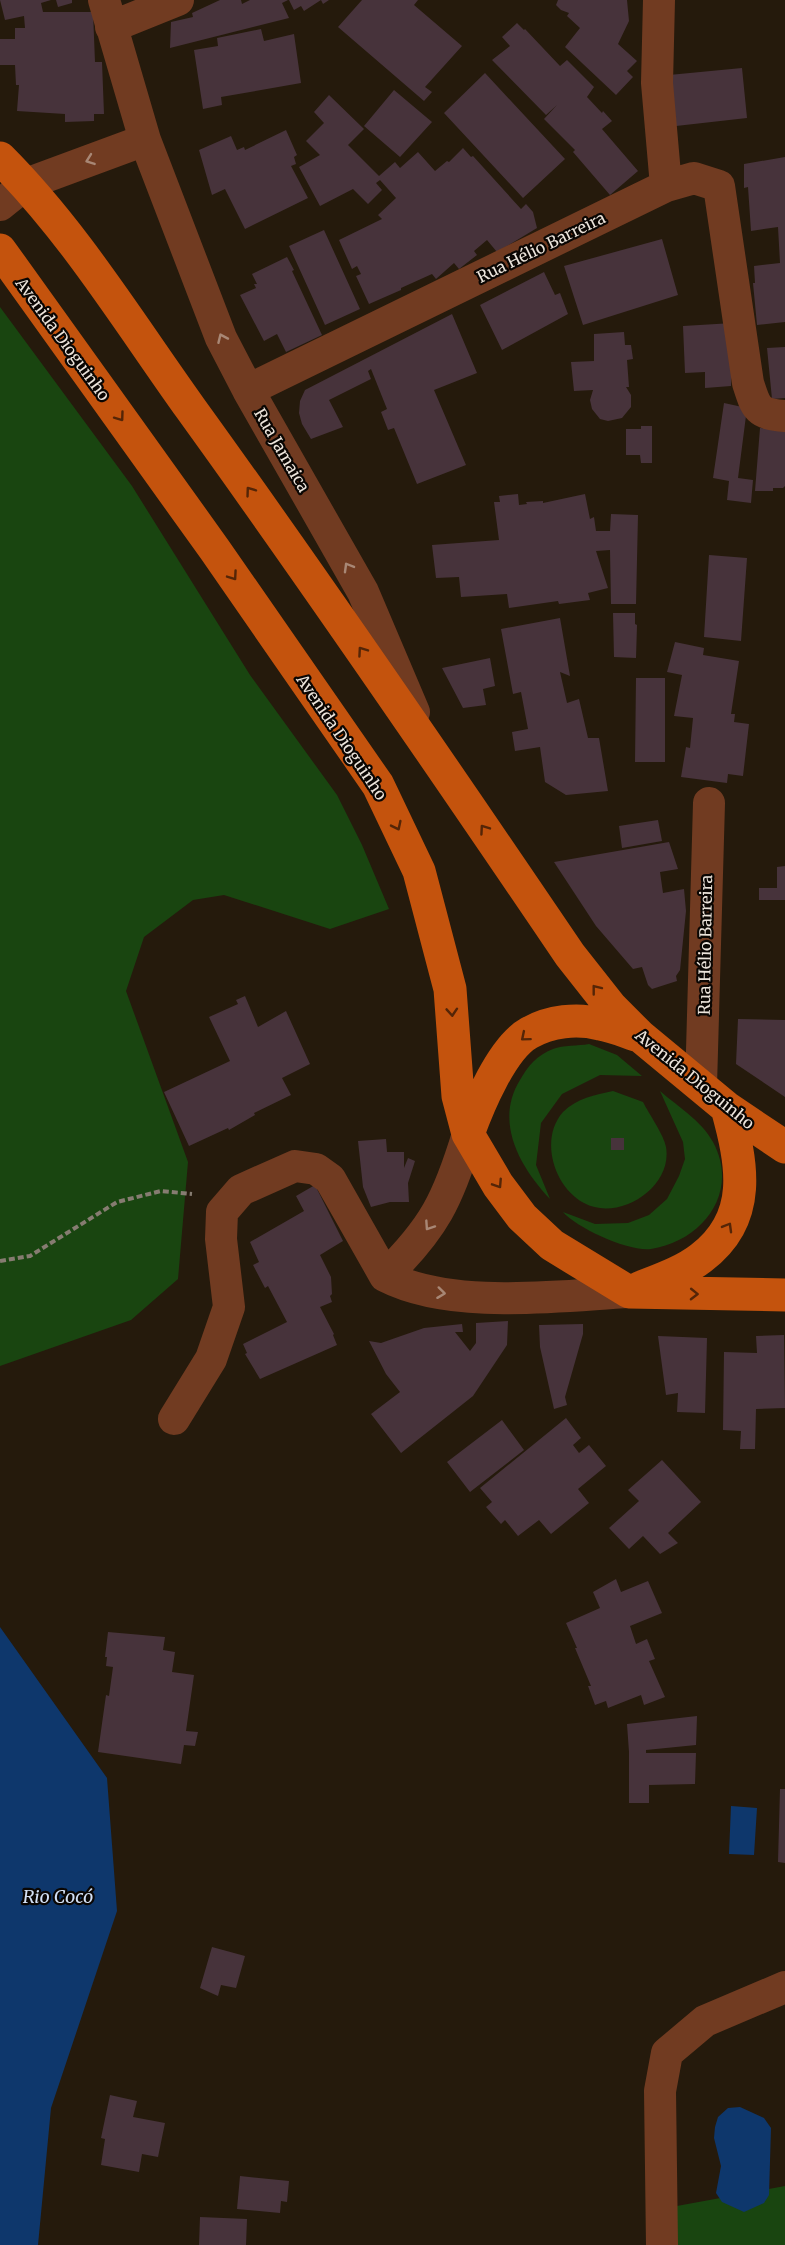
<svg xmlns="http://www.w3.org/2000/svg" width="785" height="2245" font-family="Merriweather,serif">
  <rect width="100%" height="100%" fill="#251a0c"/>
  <path fill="#194510" d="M0,307L132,486L250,675L337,795L362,845L389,909L330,929L224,895L193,900L144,937L126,991L188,1162L178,1279L131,1320L0,1366Z
    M589,1044L617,1055L642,1076L600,1075L562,1094L541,1123L536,1165L550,1199C520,1167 494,1122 520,1080C528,1066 537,1055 553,1049C563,1045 578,1046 589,1044Z
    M613,1091L643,1102C649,1114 664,1135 666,1147C673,1188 618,1222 584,1203C554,1187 539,1139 563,1112C577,1098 595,1095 613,1091Z
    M660,1091C677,1106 702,1121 713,1142C740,1192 703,1241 651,1249C629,1252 577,1228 563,1212L595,1224L628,1223L649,1215L667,1199L679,1176L685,1159L683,1142Z
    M785,2186V2245H657L655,2210Z"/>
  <path fill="#0e376c" d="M0,1627L107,1778L117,1911L51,2108L38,2245H0Z
    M731,1806L757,1808L754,1855L729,1854Z
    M740,2107L764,2118L771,2128L769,2195L764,2203L744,2212L722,2202L716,2193L721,2166L714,2138L715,2127L718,2117L728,2108Z"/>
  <path fill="#47333b" d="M0,0H51L41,3L43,12H93L95,62H102L104,114H94V121L65,122V114L17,111L19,85H16L15,65H0V39H15V28H25L24,16L5,20Z
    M56,0H72V3L58,7Z
    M220,0H241L242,4L250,0H288L282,3L289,18L170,48L171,22L193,17L192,13Z
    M289,0H329L323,4L321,0L304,11L301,6L294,10Z
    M362,0H418L414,5L462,46L425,87L432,92L424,101L338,27Z
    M558,0H627L629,21L618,44L637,61L627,71L633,77L616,95L565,47L580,28L567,16L569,13L561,10L556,5Z
    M517,23L524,30L525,29L560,66L567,60L594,87L587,97L602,113L603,111L612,121L602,129L638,171L610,195L573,152L575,150L544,119L557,105L546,115L492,60L510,46L502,37Z
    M261,29L264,41L294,34L301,83L221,97L222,105L203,109L194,50L218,46L217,38Z
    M742,68L747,118L676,126L669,75Z
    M485,73L565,159L523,198L444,113Z
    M394,90L432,122L400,157L364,126Z
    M329,95L364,129L348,145L379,176L395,162L400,168L418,152L435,171L447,161L449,162L463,148L471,157L473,156L521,209L526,204L533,212L537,228L497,252L487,240L474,251L477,255L459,269L454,263L436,279L432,274L401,288V290L369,304L356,276L361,274L357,266L352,269L339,240L382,219L378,215L396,198L380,180L376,183L382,190L368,204L353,189L320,206L299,167L320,155L306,141L324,123L314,112Z
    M286,130L297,155L294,157L296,164L291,166L308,198L245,229L225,189L212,195L199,150L231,136L237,150L244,147L245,150Z
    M785,157V322L757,325L753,283H755L754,266L780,263L778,227L751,231L748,187L744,188V164Z
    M324,230L360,309L325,325L289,246Z
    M662,239L678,295L583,325L564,266Z
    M287,257L294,270L292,271L322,335L286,352L277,334L264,341L240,295L256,288L254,284H257L252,274Z
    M544,272L555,295L560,293L568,314L502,350L480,305Z
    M452,314L477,373L434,390L466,465L417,484L394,428L388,430L381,412L387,409L371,369L368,371L371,379L329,400L343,427L311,439L302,424L299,413L300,401L305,390Z
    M733,323L731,386L705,388V372L685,373L683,326Z
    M624,332L625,345H631L633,359L627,360L629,387H626L631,395V407L622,418L608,421L600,419L592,409L590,400L593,390L574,391L571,362L594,361V334Z
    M785,347V398L772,399L767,348Z
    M724,403L747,408L738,478L753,480L751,503L727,500L729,481L713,478Z
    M641,426H652V463H641L640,455H626V429H641Z
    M760,428L785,429V486L783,488H773V491H755Z
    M518,494L519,505L527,504L526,502L543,501V503L585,494L590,519L594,517L596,531H610L611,514L638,515L636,604H611L610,550L596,551L608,588L588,593L590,600L559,604L558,601L509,608L507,594L461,597L459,577L436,578L432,545L499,540L494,502H500L499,496Z
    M709,555L747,558L741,641L704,637Z
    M613,613H635V624L637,625L636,658L614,657Z
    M560,618L570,676L560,672L567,703L579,699L588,738H599L608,791L566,795L545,782L540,747L515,751L512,732L528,729L521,692L513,694L501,629Z
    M675,642L704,648L703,655L739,661L731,714H735L734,722L749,724L743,776L728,774L727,783L681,777L686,747L690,748L693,718L674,716L682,675L667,672Z
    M490,658L495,686L483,689L486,705L463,708L442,668Z
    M636,678H665V762H635Z
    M658,820L662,841L622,848L619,826Z
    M669,842L678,869L660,872L663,893L684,889L686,911L680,970L676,976L677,981L652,989L648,985L642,967L633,969L596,926L554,862Z
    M785,866V900H759V888H777V867Z
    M245,996L258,1027L286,1011L310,1064L282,1078L291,1095L254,1113L255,1115L229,1130L228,1128L189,1146L164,1092L230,1061L209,1017L238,1004L236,1000Z
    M738,1019L785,1020V1097L736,1064Z
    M611,1138H624V1150H611Z
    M386,1139L387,1152H404V1168L408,1158L415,1161L408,1183L409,1202H390L371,1207L363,1187L358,1141Z
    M315,1185L343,1241L320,1255L331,1277L332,1294L330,1296L332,1302L320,1307L334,1334L333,1335L337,1345L260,1379L245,1354L247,1353L243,1344L287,1322L268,1286L265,1288L253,1265L259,1262L250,1242L304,1211L296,1196Z
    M508,1321L507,1345L473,1396L401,1453L371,1414L400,1392L386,1374L369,1341L381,1343L424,1328L462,1324L463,1332H455L470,1351L476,1343V1323Z
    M583,1324V1334L565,1397L567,1405L554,1409L540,1347L539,1325Z
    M784,1335L785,1408L756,1409L755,1449H740L741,1431L723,1430L724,1352L757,1353L756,1336Z
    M658,1336L707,1338L705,1413L677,1412L678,1393L666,1395Z
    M566,1418L581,1438L573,1445L579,1453L589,1445L606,1466L578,1489L589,1503L551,1534L539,1520L518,1536L505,1520L501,1524L486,1507L492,1502L480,1488Z
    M502,1420L524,1450L470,1492L447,1462Z
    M662,1460L701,1502L668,1533L678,1543L660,1554L643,1536L629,1549L609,1528L639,1501L628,1490Z
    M616,1579L621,1592L648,1581L662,1613L630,1626L636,1644L647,1639L655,1659L649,1661L665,1697L644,1705L641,1695L608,1708L606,1701L595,1705L588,1686H591L575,1648H577L566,1623L600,1608L593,1592Z
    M108,1632L165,1637L163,1650L175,1652L172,1672L194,1675L186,1731L198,1732L195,1746L184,1745L181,1764L98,1752L106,1695L109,1696L113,1667L106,1666L107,1657H105Z
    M697,1716L696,1745L646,1750V1753H696L695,1784L649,1785V1803H629V1752L627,1724Z
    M780,1789H785V1863L778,1862Z
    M212,1947L245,1956L236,1988L221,1985L218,1996L200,1988Z
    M110,2095L137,2101L133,2117L165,2123L158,2157L142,2154L139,2172L101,2165L105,2139L101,2138Z
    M240,2176L289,2181L287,2202L281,2201L280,2213L237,2209Z
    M200,2217L247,2219L246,2245H199Z"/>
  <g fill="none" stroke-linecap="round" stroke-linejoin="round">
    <path stroke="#867c71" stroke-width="4" stroke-dasharray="6 3" stroke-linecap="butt" d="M0,1261L30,1256L117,1202L161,1191L192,1194"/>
    <path stroke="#713b21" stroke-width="32" d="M104,0L145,140L221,338L248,390L363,592L414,712
      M659,0L657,83L666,186
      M111,27L178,0
      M0,205L26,184L145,140
      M248,390L666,186L694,178L719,186L748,383C756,408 757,414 785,416
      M701,1086L709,803
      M385,1276C434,1228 448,1200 468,1134
      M174,1419L211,1359L229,1307L221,1239L222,1212L241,1190L295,1166L316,1169L330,1179L385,1276C451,1310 556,1296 629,1292
      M662,2245L660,2091L667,2053L705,2021L785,1987"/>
    <path stroke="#c4530d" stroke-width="33" d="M0,158C74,232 130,324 191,409C321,589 446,772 570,955L611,1007L640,1036L727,1108L785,1147
      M0,250L215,550L378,785L419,871L450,989L458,1096L468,1134L498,1185L522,1217L552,1245L629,1292L785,1295
      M468,1134C478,1106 502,1048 529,1033C550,1021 577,1018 600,1024C612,1026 624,1031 636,1035
      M639,1288C659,1280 683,1272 701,1258C754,1218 742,1163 727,1108"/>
  </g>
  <defs><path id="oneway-chevron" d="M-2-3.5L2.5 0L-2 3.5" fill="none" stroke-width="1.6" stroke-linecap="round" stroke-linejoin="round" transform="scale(1.5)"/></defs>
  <g stroke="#a88775">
    <use href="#oneway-chevron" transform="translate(90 160) rotate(160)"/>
    <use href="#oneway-chevron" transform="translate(222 338) rotate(-114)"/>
    <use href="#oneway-chevron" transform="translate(348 567) rotate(-120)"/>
    <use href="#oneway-chevron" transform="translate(429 1226) rotate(124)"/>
    <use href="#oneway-chevron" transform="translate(441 1293) rotate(7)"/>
  </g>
  <g stroke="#542507">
    <use href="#oneway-chevron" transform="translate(120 417) rotate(54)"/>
    <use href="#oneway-chevron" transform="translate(250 491) rotate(-126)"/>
    <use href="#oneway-chevron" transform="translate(233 576) rotate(55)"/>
    <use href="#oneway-chevron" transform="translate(362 651) rotate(-125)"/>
    <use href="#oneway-chevron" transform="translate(397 826) rotate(64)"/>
    <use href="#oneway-chevron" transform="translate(484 829) rotate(-125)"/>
    <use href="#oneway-chevron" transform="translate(596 989) rotate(-128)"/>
    <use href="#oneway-chevron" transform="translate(452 1012) rotate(86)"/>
    <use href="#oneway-chevron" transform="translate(525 1037) rotate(140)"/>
    <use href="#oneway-chevron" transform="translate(498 1184) rotate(57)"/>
    <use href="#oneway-chevron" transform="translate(728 1227) rotate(-60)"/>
    <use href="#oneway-chevron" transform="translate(694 1294) rotate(1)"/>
  </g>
  <g text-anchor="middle" stroke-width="4.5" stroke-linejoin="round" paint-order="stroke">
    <g font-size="16" fill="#ece4db" stroke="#0a0603">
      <text transform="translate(541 247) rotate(-26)" y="6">Rua Hélio Barreira</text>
      <text transform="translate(63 339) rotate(54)" y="6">Avenida Dioguinho</text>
      <text transform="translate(282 450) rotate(60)" y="6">Rua Jamaica</text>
      <text transform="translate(342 737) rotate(56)" y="6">Avenida Dioguinho</text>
      <text transform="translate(705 945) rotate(-89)" y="6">Rua Hélio Barreira</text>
      <text transform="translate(695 1079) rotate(39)" y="6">Avenida Dioguinho</text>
    </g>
    <g font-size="18" font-style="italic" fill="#d3e1f6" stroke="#0a0603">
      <text x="58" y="1903">Rio Cocó</text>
    </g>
  </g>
</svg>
